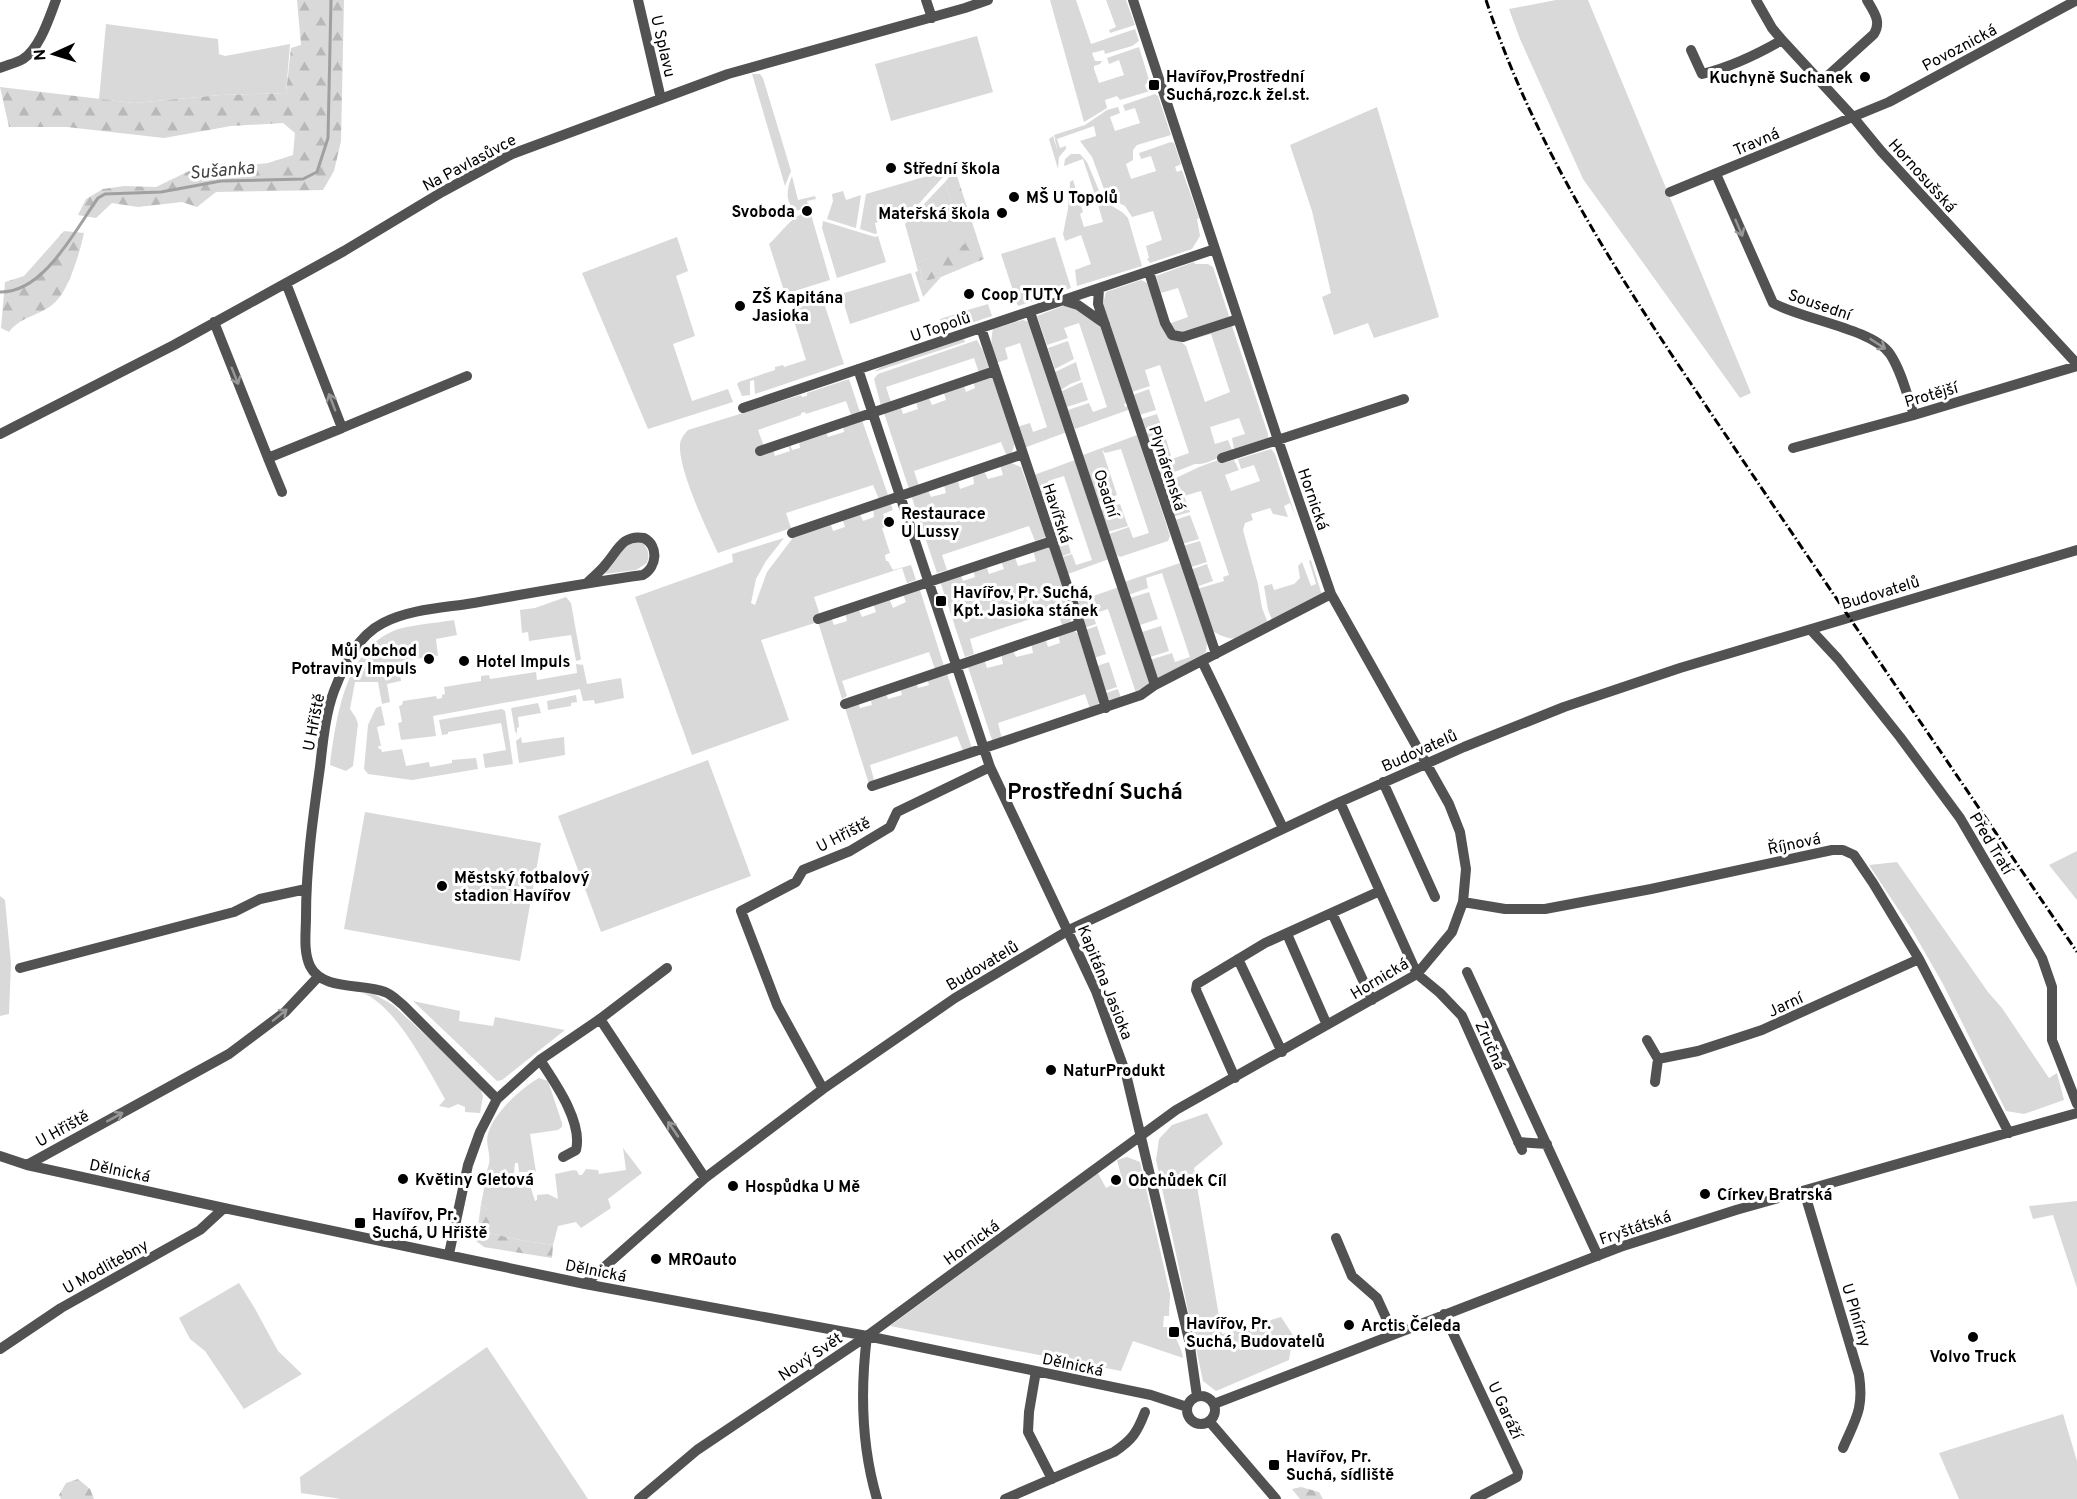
<svg xmlns="http://www.w3.org/2000/svg" width="2077" height="1499" font-family="Overpass,sans-serif">
  <defs>
    <pattern id="forest-firs" width="22" height="20" patternUnits="userSpaceOnUse" patternTransform="scale(1.5)"><rect width="22" height="20" fill="#d9d9d9"/><path d="M5 1l3.5 6h-7zM16 11l3.5 6h-7z" fill="#b8b8b8"/></pattern>
  </defs>
  <rect width="100%" height="100%" fill="#fff"/>
  <path fill="#d9d9d9" d="M1050,0H1076L1091,44L1135,29L1139,41L1132,46L1105,54L1104,50L1092,53L1095,61H1102L1100,64L1094,66V69L1099,83L1124,75L1119,60L1109,64L1107,58L1139,47L1149,80L1145,85L1146,89L1150,91L1120,100L1117,96L1105,100L1107,108L1084,122Z
    M1106,0H1126L1135,25L1110,33L1109,30L1116,27Z
    M1556,0H1588L1751,393L1740,398L1583,179L1520,39L1509,9Z
    M106,24L218,39L219,54L225,56L290,44L286,93L220,95L134,103L99,99Z
    M977,36L993,92L891,121L875,64Z
    M752,74H760L763,78L791,171L785,186Z
    M1155,94L1158,96L1171,135L1137,145L1133,150V160L1126,164L1131,179L1156,171L1151,156L1141,159L1139,153L1171,142L1174,143L1181,164L1175,167L1177,172L1182,170L1199,218L1197,219L1200,236L1192,249L1150,263L1147,259L1149,258L1146,246L1162,240L1153,211L1132,217L1125,206L1107,197L1092,157L1080,141L1096,136L1094,126L1057,139L1060,148L1066,146V149L1059,157L1058,169L1049,139L1053,136L1058,152L1054,135L1085,125L1107,110L1118,107L1120,113L1110,117L1115,131L1140,123L1135,108L1125,111L1123,105Z
    M1377,107L1439,317L1374,338L1368,323L1334,335L1322,297L1331,293L1312,211L1290,145Z
    M1071,154H1080L1087,162L1100,193L1095,195L1083,159L1064,166L1065,159Z
    M953,166L904,220L902,215L875,223L877,233L875,234L860,229L866,194L941,172V169Z
    M792,176L798,200L815,196L816,199L807,201L809,207L796,211C784,202 787,188 792,176Z
    M1073,180L1083,212L1080,214L1084,227L1103,222L1097,201L1103,199C1111,207 1121,209 1128,218L1142,266L1077,286L1075,270L1091,264L1081,235L1065,241L1063,234L1068,209L1070,182Z
    M945,182L966,245L919,262L922,282L941,277L923,297L915,272L918,271L905,224Z
    M843,191L846,200L861,195L856,228L827,219L833,201L832,194Z
    M810,211L830,280L785,294L769,244C783,232 791,215 810,211Z
    M823,221L875,237L878,236L886,262L837,278L822,228Z
    M677,237L688,271L676,276L695,336L673,344L692,401L728,389L733,402L648,429L582,273Z
    M1055,237L1071,288L1018,306L1001,254Z
    M1194,262L1195,264H1208L1213,267L1229,316L1226,320L1182,334L1173,331L1171,323L1188,317L1178,288L1161,293L1156,276Z
    M911,273L920,301L850,324L841,294Z
    M1141,280L1147,283L1171,340L1180,341L1186,346L1205,402L1230,392L1211,334L1194,339L1232,326L1268,434V438L1234,449L1232,438L1245,434L1239,418L1210,427L1215,444L1228,440L1232,450C1221,456 1208,465 1195,464L1159,478L1155,465L1189,453L1160,365L1145,370L1150,386L1132,392L1103,304L1106,292Z
    M823,300L844,364L755,394L754,380L750,381V395L742,396L737,384L739,382L775,370V367L783,365L784,367L806,360L790,308L793,307L792,304L800,307Z
    M988,304L992,316L965,325L961,312Z
    M1063,306C1076,306 1093,319 1102,329L1127,403L1124,404L1125,407L1128,406V410L1075,429L1068,410L1089,403L1093,412L1107,407L1079,323L1064,328L1068,338L1047,345L1037,316Z
    M956,314L960,327L945,331L940,319Z
    M1023,320L1029,322L1067,432L1024,448L1017,427L1030,423L1033,432L1047,427L1020,343L1005,348L1008,359L996,363C992,352 990,341 993,329Z
    M964,339L965,342L874,372L881,367Z
    M977,340L983,351L989,369L979,373L974,358L886,387L891,402L881,406L874,379L878,374Z
    M1068,341L1074,359L1055,369L1048,348Z
    M1076,362L1081,380L1070,384L1061,390L1055,372Z
    M992,375L1015,443L1012,452L1007,457L1001,442L914,471L919,486L909,489L884,413L901,408L903,414L918,409L916,402L929,398L932,405L946,400L944,393L964,386L966,392L975,388L973,381Z
    M849,379L860,412L851,415L846,401L806,414L805,412L801,413V415L758,430L766,452L773,450L775,456L790,451L788,445L790,444L792,450L800,448L799,441L826,432L828,437L844,432L843,426L862,420L888,495L879,499L873,485L786,513L791,528L718,553C707,530 679,471 680,446C680,439 683,436 688,430L801,395L802,397L807,396V393Z
    M1082,382L1088,400L1067,407L1062,391Z
    M1149,389L1156,410L1139,415L1133,395Z
    M1157,414L1165,436L1148,442L1141,419Z
    M1137,435L1170,536L1168,541L1120,557L1117,555L1109,534L1129,527L1133,538L1149,533L1121,449L1105,453L1102,449L1117,495L1099,502L1083,455Z
    M1166,439L1171,456L1154,462L1148,445Z
    M1271,449L1275,454L1296,518L1290,503L1284,506L1288,517L1273,514L1270,508L1251,514L1253,520L1245,523L1243,530L1258,584L1262,608L1268,623C1246,635 1239,646 1214,632L1197,589L1224,581L1223,577L1229,575L1201,491L1184,496L1190,512L1172,517L1160,481L1169,478L1174,479L1199,467L1221,459L1223,463L1234,460L1239,470L1225,475L1231,491L1260,481L1254,465L1241,469L1238,459Z
    M1075,460L1109,559L1068,574L1060,558L1072,554L1076,565L1092,560L1064,476L1048,481L1051,490L1039,494L1034,475Z
    M1011,463L1021,467L1046,537L1035,541L1029,526L942,555L947,570L937,573L911,495L928,490L931,497L946,493L944,485L958,481L960,489L974,484L973,475L984,471L988,479L1003,475L1000,465Z
    M890,502L893,510L883,514L887,526L882,528L890,553L885,555L886,561H888L893,570L911,565L916,580L907,583L902,568L814,597L819,612L818,614L831,617L834,625L847,621L845,612L858,608L862,617L876,612L873,603L889,598L893,608L906,602L902,592L919,587L944,666L935,669L929,652L842,681L847,696L842,699L818,622L761,640L789,720L692,755L635,597L733,562L732,554L784,538L766,561L756,579L751,603L755,605L767,572L792,539L793,535L830,522L833,531L845,527L842,518L859,512L863,521L874,517L873,508Z
    M1120,504L1128,526L1108,532L1101,510Z
    M1190,515L1199,539L1182,544L1175,520Z
    M1064,529L1071,553L1060,557L1052,533Z
    M641,541C648,548 650,554 647,563L636,570L605,574C610,560 625,543 641,541Z
    M1200,541L1207,562L1191,567L1183,546Z
    M1049,545L1072,616L1070,623L1062,625L1057,610L970,639L974,654L965,657L940,581L961,575L963,581L975,577L973,570L986,565L989,574L1004,569L1001,561L1015,557L1018,566L1036,561L1033,550Z
    M1311,560L1322,595L1272,620L1268,610L1264,586L1272,584L1274,590L1294,584L1300,578L1298,566L1302,562L1311,586L1316,584L1309,561Z
    M1180,563L1207,642L1206,652L1201,656L1158,678L1150,660L1172,653L1175,662L1190,657L1162,573L1146,578L1148,588L1128,595L1124,582Z
    M1207,564L1213,581L1196,587L1190,570Z
    M1119,587L1150,683L1137,694L1111,704L1106,693L1118,689L1121,698L1136,693L1108,609L1093,614L1096,624L1084,628L1076,602Z
    M1149,592L1158,619L1140,625L1130,598Z
    M566,597L571,603L581,659L580,660L576,661L571,635L529,641L528,632L522,633L520,610L535,608Z
    M454,620L457,635L436,639L438,656L427,654V657L398,662L401,681L387,684L390,702L382,704L378,682H355L350,709L356,718L358,724L353,766L346,771L330,765C336,720 344,654 391,632C405,625 438,623 454,620Z
    M1097,626L1106,654L1094,658L1085,630Z
    M1161,626L1169,651L1150,657L1142,632Z
    M1073,630L1078,634L1099,703L1090,709L1085,694L998,723L1002,739L993,743L967,664L984,659L987,668L1003,664L1001,654L1013,650L1016,657L1033,653L1031,642L1045,638L1048,647L1060,643L1058,634Z
    M1109,662L1117,687L1105,691L1097,666Z
    M576,664L583,665L587,684L621,678L624,698L595,704L594,700L583,701L580,689L433,716L436,736L401,740L398,723L402,722L399,706L402,705L403,701L436,696L437,699L442,698V695L445,694L444,687L481,681V676L489,675L490,679L536,672L537,680L577,673Z
    M946,671L972,748L963,751L957,736L870,765L874,780L869,784L844,705L858,701L860,708L872,705L870,698L886,693L888,699L902,695L900,688L916,682L918,688L929,685L927,678Z
    M576,695L577,702L571,703V706L548,710L547,701Z
    M538,703L541,713L518,717L519,727L517,728V734L515,731L511,708Z
    M381,706L385,725L377,727L381,746H378L379,749H381L382,752L402,749L406,766L429,762L430,767L452,763V760L476,758L478,769L412,780L368,774L364,769L368,725L376,708Z
    M502,709L505,711L513,764L485,768L483,754L506,750L501,723L448,732V734L442,735L439,720Z
    M521,737L522,743L564,737L565,755L519,763L516,741Z
    M708,760L751,876L601,932L558,816Z
    M365,812L541,843L520,961L344,929Z
    M2077,851V900L2049,865Z
    M1897,862L1988,992L2002,1008L2049,1078L2057,1073L2064,1100L2024,1114L2006,1111L1943,984L1912,930L1869,865Z
    M0,896L5,900L11,963L9,1014L0,1016Z
    M362,993L374,994L393,1005L479,1085L483,1096L480,1113L465,1112V1107L458,1104L449,1108L439,1106L445,1099C428,1069 394,1003 362,993Z
    M413,1001L460,1011L459,1021L493,1026L495,1017L565,1030L502,1080L497,1081Z
    M539,1078L548,1081L562,1123V1127L558,1130L530,1134L536,1172H519L518,1163H515L514,1173L511,1174L486,1177C486,1171 488,1169 489,1163C491,1154 485,1144 488,1134C493,1114 521,1088 539,1078Z
    M1207,1113L1223,1144L1194,1168L1222,1334L1281,1317L1293,1335L1289,1360L1216,1391L1203,1381L1156,1160L1159,1139L1172,1125Z
    M623,1148L642,1173L608,1199L611,1208L581,1228L576,1222L558,1226L553,1245L525,1241L489,1233V1211L481,1204L485,1184L525,1179L529,1182L535,1201L537,1200V1195L548,1194L558,1199L555,1174L574,1170L577,1171L579,1175H582L586,1169L598,1170L599,1174L626,1170Z
    M1127,1157L1140,1162L1170,1294L1169,1316H1164L1163,1327H1172C1174,1338 1182,1347 1183,1358L1133,1341L1121,1371L890,1326L1098,1173L1106,1188L1122,1179L1117,1160Z
    M2077,1201V1288L2053,1215L2033,1219L2029,1206Z
    M239,1283L254,1307L278,1351L302,1374L244,1409L205,1351L190,1339L179,1318Z
    M487,1347L588,1499H341L301,1493L300,1477Z
    M2063,1414L2077,1461V1499H1959L1939,1453Z"/>
  <path fill="url(#forest-firs)" d="M297,0H344L341,141L334,171L323,190L216,192L197,207L182,202L138,207L112,203L96,218L78,215L86,199L103,189L124,186L156,187L189,171L268,163L293,155L295,133L283,123L231,126L164,138L67,127H9L0,87L134,103L220,95L286,93L291,48L301,45Z
    M955,170L984,259L941,277L922,282L919,262L965,244L945,182Z
    M64,231L84,233C80,252 68,294 52,305C38,316 20,317 9,332L1,328L5,282L24,276Z
    M481,1204L489,1211V1233L525,1241L553,1245L552,1258L484,1247L476,1241Z
    M78,1479L90,1489L94,1499H61L59,1495L66,1483Z
    M1301,1487L1319,1492L1323,1499H1300L1292,1489Z"/>
  <g fill="none" stroke-linecap="round" stroke-linejoin="round">
    <path stroke="#a0a0a0" stroke-width="3" d="M0,292C44,293 75,230 98,198L105,194L161,192L221,181L303,179L317,172L328,138L331,0"/>
    <path stroke="#525252" stroke-width="10" d="M638,0L661,99
      M926,0L932,18
      M1756,0L1772,28L1782,40L1853,117L1881,151L2077,364
      M1691,50L1702,74C1731,67 1756,55 1782,40
      M0,68C7,65 16,63 23,59C40,48 49,18 56,0
      M1821,82L1874,34C1882,21 1873,11 1867,0
      M1716,174L1773,303C1801,319 1873,329 1890,354C1902,372 1907,396 1914,415
      M1670,192L1889,102L2077,0
      M1149,272L1165,323L1172,335L1183,337L1238,319
      M1099,289L1098,304L1216,654
      M1065,301L1078,305L1105,324
      M1030,312L1155,685
      M214,322L268,458L342,428L286,283
      M981,328L1080,624L1106,708
      M858,369L990,767L1096,991L1126,1074L1189,1340L1197,1396
      M743,408L1215,249
      M342,428L467,376
      M0,434L174,345L344,251L442,192L512,154L728,74L965,8L988,0
      M1793,448L1914,415L2077,366
      M760,451L995,371
      M268,458L282,492
      M1222,458L1404,399
      M792,533L1023,454
      M818,619L1052,541
      M1811,630L1838,659L1900,737L1960,818L2042,958L2052,987V1040L2077,1104
      M1202,661L1283,828
      M845,704L1080,624
      M1383,782L1435,897
      M872,786L1141,695L1155,685L1331,594
      M1340,802L1417,974L1440,993L1462,1016L1522,1150
      M1463,902L1505,909H1545L1651,889L1832,850H1843L1854,855L1873,883L1919,959L2009,1133
      M1332,913L1372,1000
      M1287,934L1327,1025
      M1238,959L1282,1052
      M20,968L234,912L260,899L306,889
      M1467,972L1598,1256
      M600,1019L705,1178
      M1647,1040L1658,1059L1655,1082
      M1658,1059L1698,1051L1762,1030L1919,959
      M540,1060C555,1083 583,1122 576,1150L563,1157
      M1235,1078L1196,990L1197,984L1265,943L1380,891
      M823,1089L777,1005L741,911L796,882L803,870L850,851L890,827L897,812L990,767
      M497,1099L403,1005C397,1000 391,994 385,992C363,983 322,991 310,966C303,951 306,932 306,917C306,866 313,817 320,767C323,742 325,715 334,691C344,665 357,636 383,623C408,610 440,608 467,604C526,594 584,583 643,575C657,567 659,546 644,538C623,534 618,550 606,564C601,571 594,576 588,582
      M1518,1142L1547,1144
      M0,1156L27,1165L224,1208L585,1284L867,1336L1151,1395L1187,1407
      M27,1165L229,1054L285,1012L318,977
      M1804,1191L1859,1375C1864,1409 1856,1418 1843,1448
      M1336,1238L1352,1276L1377,1298L1393,1333
      M449,1254L468,1165L480,1132L497,1099L540,1060L600,1019L667,968
      M585,1284L705,1178L823,1089L955,998L1069,930L1340,802L1464,747L1564,707L1680,668L2077,550
      M1444,1314L1518,1472L1517,1477L1475,1499
      M867,1336C860,1392 861,1445 877,1499
      M0,1349L61,1308L200,1230L224,1208
      M1036,1371L1029,1412L1028,1432L1052,1479
      M1187 1410a14 14 0 1 1 28 0a14 14 0 1 1-28 0Z
      M1214,1404L1620,1247L1736,1210L2077,1113
      M1209,1421L1276,1499
      M639,1499L697,1450L867,1336L1176,1110L1417,974L1452,932L1463,902L1466,869L1460,832L1449,804L1331,594L1278,440L1133,0
      M1005,1499L1114,1452C1132,1440 1137,1433 1145,1412"/>
    <path stroke="#000" stroke-width="3" stroke-dasharray="9 3 1.5 3" stroke-linecap="butt" d="M1486,0C1543,173 1649,321 1750,471C1859,632 1968,792 2077,952"/>
  </g>
  <defs><path id="oneway-shaft" d="M-6 0H5M1.5-3L5.5 0L1.5 3" fill="none" stroke-width="1.6" stroke-linecap="round" stroke-linejoin="round" transform="scale(1.5)"/></defs>
  <g stroke="#979797">
    <use href="#oneway-shaft" transform="translate(1739 228) rotate(67)"/>
    <use href="#oneway-shaft" transform="translate(1878 344) rotate(33)"/>
    <use href="#oneway-shaft" transform="translate(235 376) rotate(68)"/>
    <use href="#oneway-shaft" transform="translate(332 402) rotate(-111)"/>
    <use href="#oneway-shaft" transform="translate(280 1015) rotate(-39)"/>
    <use href="#oneway-shaft" transform="translate(115 1117) rotate(-29)"/>
    <use href="#oneway-shaft" transform="translate(673 1129) rotate(-124)"/>
  </g>
  <g fill="#000" stroke="#fff" stroke-width="2">
    <circle cx="1865" cy="77" r="6"/>
    <rect x="1148" y="79" width="12" height="12" rx="3"/>
    <circle cx="891" cy="168" r="6"/>
    <circle cx="1014" cy="197" r="6"/>
    <circle cx="807" cy="211" r="6"/>
    <circle cx="1002" cy="213" r="6"/>
    <circle cx="969" cy="294" r="6"/>
    <circle cx="740" cy="306" r="6"/>
    <circle cx="889" cy="522" r="6"/>
    <rect x="935" y="595" width="12" height="12" rx="3"/>
    <circle cx="429" cy="659" r="6"/>
    <circle cx="464" cy="661" r="6"/>
    <circle cx="442" cy="886" r="6"/>
    <circle cx="1051" cy="1070" r="6"/>
    <circle cx="403" cy="1179" r="6"/>
    <circle cx="1116" cy="1180" r="6"/>
    <circle cx="733" cy="1186" r="6"/>
    <circle cx="1705" cy="1194" r="6"/>
    <rect x="354" y="1217" width="12" height="12" rx="3"/>
    <circle cx="656" cy="1259" r="6"/>
    <circle cx="1349" cy="1325" r="6"/>
    <rect x="1168" y="1326" width="12" height="12" rx="3"/>
    <circle cx="1973" cy="1337" r="6"/>
    <rect x="1268" y="1459" width="12" height="12" rx="3"/>
  </g>
  <g text-anchor="middle" stroke-width="6" stroke-linejoin="round" paint-order="stroke">
    <g font-size="16" fill="#000" stroke="#fff">
      <text transform="translate(664 46) rotate(77)" y="6">U Splavu</text>
      <text transform="translate(1959 47) rotate(-28)" y="6">Povoznická</text>
      <text transform="translate(1756 141) rotate(-23)" y="6">Travná</text>
      <text transform="translate(469 162) rotate(-28)" y="6">Na Pavlasůvce</text>
      <text transform="translate(1923 175) rotate(48)" y="6">Hornosušská</text>
      <text transform="translate(1820 304) rotate(19)" y="6">Sousední</text>
      <text transform="translate(940 326) rotate(-19)" y="6">U Topolů</text>
      <text transform="translate(1931 394) rotate(-16)" y="6">Protější</text>
      <text transform="translate(1168 468) rotate(72)" y="6">Plynárenská</text>
      <text transform="translate(1107 493) rotate(72)" y="6">Osadní</text>
      <text transform="translate(1314 499) rotate(71)" y="6">Hornická</text>
      <text transform="translate(1058 513) rotate(72)" y="6">Havířská</text>
      <text transform="translate(1880 592) rotate(-17)" y="6">Budovatelů</text>
      <text transform="translate(313 722) rotate(-79)" y="6">U Hřiště</text>
      <text transform="translate(1419 750) rotate(-24)" y="6">Budovatelů</text>
      <text transform="translate(843 834) rotate(-27)" y="6">U Hřiště</text>
      <text transform="translate(1794 843) rotate(-12)" y="6">Říjnová</text>
      <text transform="translate(1992 843) rotate(59)" y="6">Před Tratí</text>
      <text transform="translate(982 965) rotate(-31)" y="6">Budovatelů</text>
      <text transform="translate(1379 978) rotate(-31)" y="6">Hornická</text>
      <text transform="translate(1106 982) rotate(68)" y="6">Kapitána Jasioka</text>
      <text transform="translate(1785 1004) rotate(-25)" y="6">Jarní</text>
      <text transform="translate(1491 1045) rotate(66)" y="6">Zručná</text>
      <text transform="translate(62 1128) rotate(-29)" y="6">U Hřiště</text>
      <text transform="translate(120 1170) rotate(12)" y="6">Dělnická</text>
      <text transform="translate(1635 1227) rotate(-19)" y="6">Fryštátská</text>
      <text transform="translate(971 1242) rotate(-36)" y="6">Hornická</text>
      <text transform="translate(105 1266) rotate(-29)" y="6">U Modlitebny</text>
      <text transform="translate(596 1270) rotate(11)" y="6">Dělnická</text>
      <text transform="translate(1857 1315) rotate(73)" y="6">U Plnírny</text>
      <text transform="translate(810 1356) rotate(-34)" y="6">Nový Svět</text>
      <text transform="translate(1073 1364) rotate(12)" y="6">Dělnická</text>
      <text transform="translate(1506 1410) rotate(65)" y="6">U Garáží</text>
    </g>
    <g font-size="16" font-weight="bold" fill="#000" stroke="#fff" text-anchor="start">
      <text x="1166" y="82">Havířov,Prostřední<tspan x="1166" dy="18">Suchá,rozc.k žel.st.</tspan></text>
      <text x="1853" y="83" text-anchor="end">Kuchyně Suchanek</text>
      <text x="903" y="174">Střední škola</text>
      <text x="1026" y="203">MŠ U Topolů</text>
      <text x="795" y="217" text-anchor="end">Svoboda</text>
      <text x="990" y="219" text-anchor="end">Mateřská škola</text>
      <text x="981" y="300">Coop TUTY</text>
      <text x="752" y="303">ZŠ Kapitána<tspan x="752" dy="18">Jasioka</tspan></text>
      <text x="901" y="519">Restaurace<tspan x="901" dy="18">U Lussy</tspan></text>
      <text x="953" y="598">Havířov, Pr. Suchá,<tspan x="953" dy="18">Kpt. Jasioka stánek</tspan></text>
      <text x="417" y="656" text-anchor="end">Můj obchod<tspan x="417" dy="18">Potraviny Impuls</tspan></text>
      <text x="476" y="667">Hotel Impuls</text>
      <text x="454" y="883">Městský fotbalový<tspan x="454" dy="18">stadion Havířov</tspan></text>
      <text x="1063" y="1076">NaturProdukt</text>
      <text x="415" y="1185">Květiny Gletová</text>
      <text x="1128" y="1186">Obchůdek Cíl</text>
      <text x="745" y="1192">Hospůdka U Mě</text>
      <text x="1717" y="1200">Církev Bratrská</text>
      <text x="372" y="1220">Havířov, Pr.<tspan x="372" dy="18">Suchá, U Hřiště</tspan></text>
      <text x="668" y="1265">MROauto</text>
      <text x="1186" y="1329">Havířov, Pr.<tspan x="1186" dy="18">Suchá, Budovatelů</tspan></text>
      <text x="1361" y="1331">Arctis Čeleda</text>
      <text x="1973" y="1362" text-anchor="middle">Volvo Truck</text>
      <text x="1286" y="1462">Havířov, Pr.<tspan x="1286" dy="18">Suchá, sídliště</tspan></text>
    </g>
    <g font-size="18" font-style="italic" fill="#414141" stroke="#fff">
      <text transform="translate(222 170) rotate(-5)" y="6">Sušanka</text>
    </g>
    <g font-size="22" font-weight="bold" fill="#000" stroke="#fff">
      <text x="1095" y="799">Prostřední Suchá</text>
    </g>
  </g>
  <g transform="translate(54 54) rotate(266)" stroke="#ffffff" stroke-width="4.5" paint-order="stroke">
  <path d="M0-4.5L10 22L0 15L-10 22Z" fill="#000000"/>
  <text y="-9" font-size="16" font-weight="bold" text-anchor="middle" fill="#000000">N</text>
  </g>
</svg>
